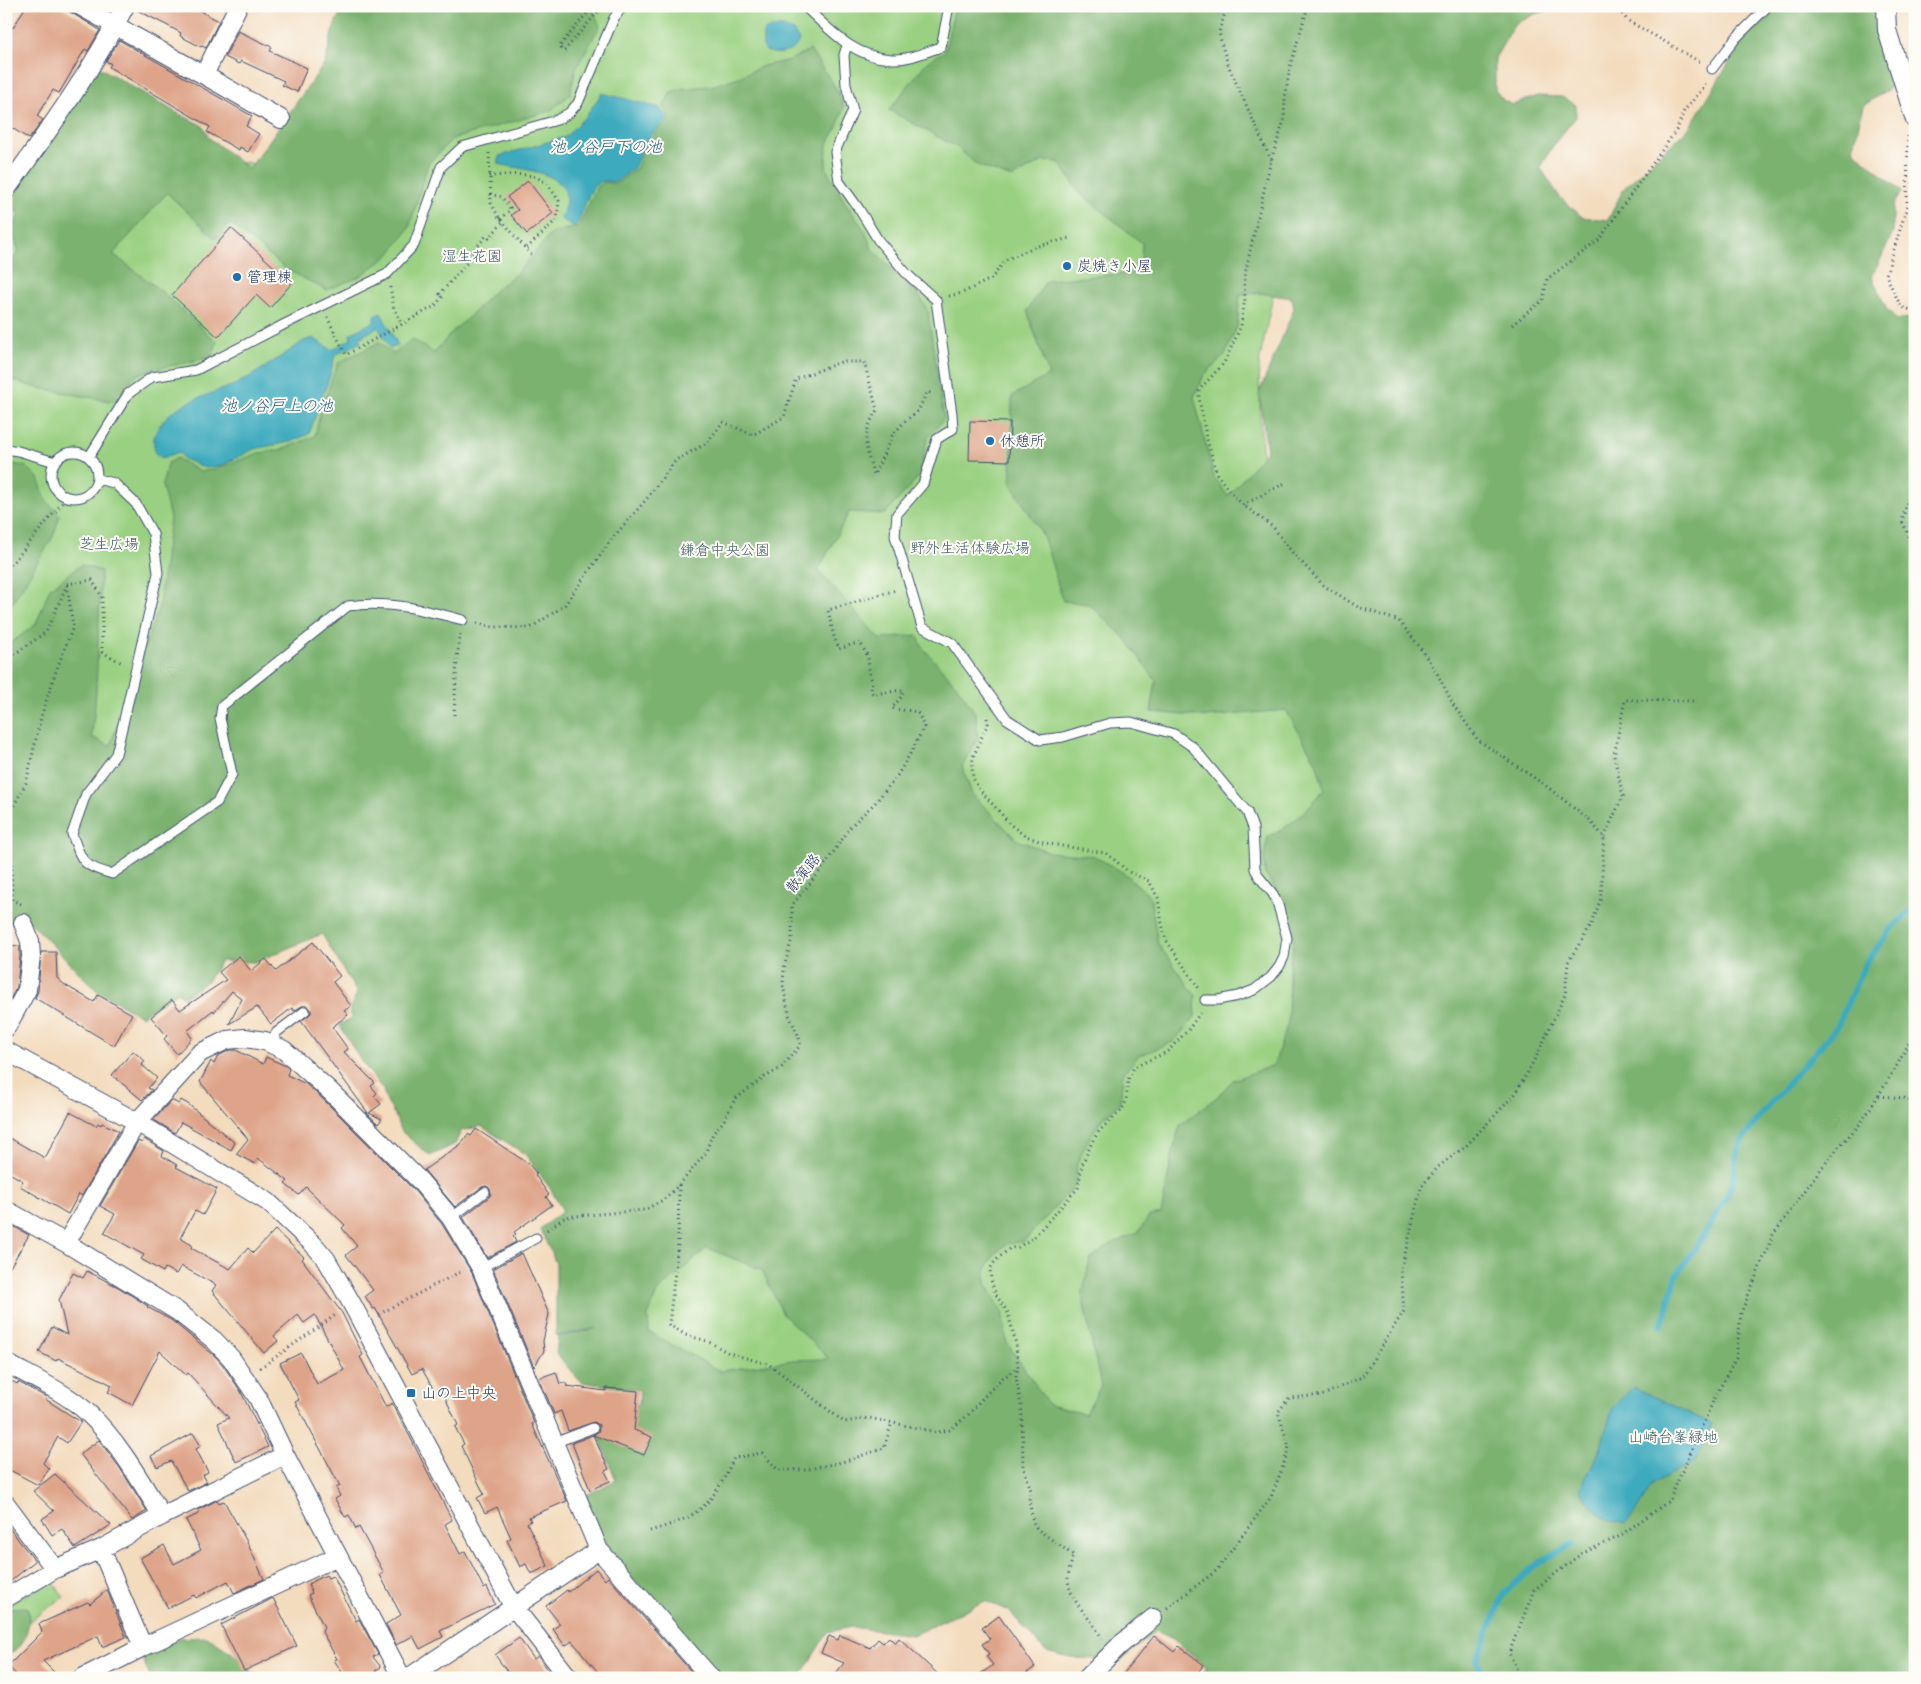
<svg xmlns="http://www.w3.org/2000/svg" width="1921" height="1684" font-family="'Comic Neue','Klee One',sans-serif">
  <rect width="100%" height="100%" fill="#fdfcf7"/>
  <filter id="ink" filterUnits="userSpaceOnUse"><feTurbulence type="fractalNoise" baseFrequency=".02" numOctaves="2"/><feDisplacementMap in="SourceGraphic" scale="10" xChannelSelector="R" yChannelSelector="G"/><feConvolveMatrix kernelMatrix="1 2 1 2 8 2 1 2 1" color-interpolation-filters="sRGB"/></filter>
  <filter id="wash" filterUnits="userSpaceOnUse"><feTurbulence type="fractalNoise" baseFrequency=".0096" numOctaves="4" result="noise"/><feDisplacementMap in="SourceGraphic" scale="20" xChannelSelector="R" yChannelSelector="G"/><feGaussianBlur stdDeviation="1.12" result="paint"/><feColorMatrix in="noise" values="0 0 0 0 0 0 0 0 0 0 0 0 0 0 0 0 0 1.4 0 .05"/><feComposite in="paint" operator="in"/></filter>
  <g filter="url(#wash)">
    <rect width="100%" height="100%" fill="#f3dbbd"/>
    <path fill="#9ad081" stroke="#5a8070" d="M401,6H1214L1273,295L1259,364L1260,417L1263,466L1512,666L1000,1585L647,1351L588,1188L321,917L6,914V198L9,199L30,167L77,154L223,158L265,166Z
      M52,1581L64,1597L17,1630L6,1622V1605Z"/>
    <path fill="#7bb26f" stroke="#4b7066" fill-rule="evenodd" d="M343,6H591L600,26L576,68L570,94L550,111L452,139L428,164L409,228L388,256L359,277L326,290L286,269L231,224L216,239L167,193L113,254L160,290L217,342L212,357L150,370L134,376L115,402L34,387L6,378V268L19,251L12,231L19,215L11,201L99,67L177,113L203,126L209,138L249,169L325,63L333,29Z
      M955,6H1566L1535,14L1515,24L1495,58V90L1503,100L1512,105L1538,96L1562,97L1576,105V117L1554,144L1540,167L1559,196L1582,217L1608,220L1624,188L1689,128L1764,6H1879L1897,83L1863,106L1853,150L1902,192L1893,205V233L1872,277L1886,308L1897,320L1915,317V1678H1200L1207,1667L1173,1639L1156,1631L1121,1660L1070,1658L1046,1652L1009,1611L985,1601L913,1635L851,1627L828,1632L799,1678H724L664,1616L606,1547L585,1496L616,1480L595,1426L632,1417L634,1405L639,1404L640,1390L581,1382L556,1354L558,1337L597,1328L556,1336V1263L540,1229L563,1211L550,1188L525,1154L481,1126L461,1131L455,1144L430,1156L400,1130L395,1115L387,1102L383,1090L360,1059L339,1025L352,1018L349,1011L357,993L322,934L255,962L221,961L207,981L184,997L177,992L141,1016L96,990L30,922H6V645L7,646L36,624L50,588L81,565L101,571L96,691L92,737L110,746L159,606L170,518L162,485L168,463L177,458L200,472L216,469L259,453L281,450L315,436L321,409L338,363L379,342L393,354L412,339L434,353L454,330L468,318L495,290L517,273L553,232L578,227L597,187L605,182L616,184L637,168L646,143L669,120L664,106L671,92L684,88L711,86L739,77L763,66L790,60L810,50L838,91L844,107L836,129L827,145L826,168L846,204L865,231L872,249L918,293L928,312L944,419L929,436L925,447L921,474L885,514L849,512L818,571L880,639L917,635L923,648L957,686L976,714L978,738L962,767L972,794L1017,840L1050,852L1094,856L1124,873L1150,896L1158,944L1196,996L1195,1017L1173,1042L1138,1056L1123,1074L1120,1103L1101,1120L1089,1139L1077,1163L1076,1185L1024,1241L1006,1244L995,1254L986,1269V1283L1002,1311L1007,1343L1049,1405L1085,1414L1101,1386L1082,1295L1090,1259L1111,1244L1138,1233L1149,1216L1161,1214L1173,1151L1180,1125L1217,1097L1233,1080L1274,1065L1288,1022L1289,969L1294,939L1285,903L1265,874L1264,854L1268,837C1292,826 1308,809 1324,789L1316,762L1286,710L1206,717L1151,712L1156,681L1126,639L1089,604L1063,601L1043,535L1011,484L1012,396L1049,375L1027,311L1047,280L1133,273L1141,262L1142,243L1080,193L1059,162L1043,161L1012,178L977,165L958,148L889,110L927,62L945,51ZM1260,293L1292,298L1294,309L1259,393L1267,451L1228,496L1214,477L1194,397L1204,375L1225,355L1237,327L1240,294ZM707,1248L762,1270L783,1314L829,1359L793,1360L720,1371L649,1332L648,1316L657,1292Z
      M6,462L27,467L38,478L46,500L60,515L53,537L11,605L6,617Z
      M27,1607C31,1619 28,1634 20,1645C16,1651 9,1652 6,1659V1610L12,1608Z
      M207,1637L232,1653L259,1678H151L142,1658L179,1638Z"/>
    <path fill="#3eaabd" stroke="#2c6c8e" d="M783,27L793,31L799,40C796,53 777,56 766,51L763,46V33C768,27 776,27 783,27Z
      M602,93L660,108L667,120L650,136L644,145L634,168L616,182C612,182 607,180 604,181C587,183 584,215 575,227L561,219C563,212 567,203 566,196C564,171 517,169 499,164V156L565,137L586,116Z
      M381,313L398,345L390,349L378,327L359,338L361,342L335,355L330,376L309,434L290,442L254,449L221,466L205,468L184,459L179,452L162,458L155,453C155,449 153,443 154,438C164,401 214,396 242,381C264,369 284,354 304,341L313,338L332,350L351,339L350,334L375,321L373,317Z
      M1633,1387L1712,1424L1705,1441L1694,1462L1652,1484L1640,1505L1626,1524C1599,1519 1595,1511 1580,1489L1600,1450L1613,1407Z"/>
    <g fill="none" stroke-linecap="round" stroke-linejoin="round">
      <path stroke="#3eaabd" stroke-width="6" d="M1661,1326L1677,1275L1708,1229L1732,1186L1738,1148L1757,1119L1837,1027L1864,966L1891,929L1915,907
        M1482,1678L1477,1660L1503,1594L1541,1561L1574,1544"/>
    </g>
    <g id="blocks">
      <path fill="#dea489" d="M26,6H60L100,30L88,51L85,49L59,93L53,90L37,116L43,120L29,139L6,124V24L13,28Z
        M136,6H190L219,21L206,48L202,46L201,47L180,36L181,33L172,28L135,9Z
        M238,31L272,47L270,51L307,68L297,92L282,85L284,81L241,61L239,64L225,57Z
        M119,40L252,116L246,126L259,134L248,152L240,147L239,150L207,132L210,127L109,67L111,64L106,61Z
        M528,181L553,213L527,234L511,215L518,210L507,197Z
        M231,228L292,283L270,308L256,295L218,337L172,295Z
        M970,421L1010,422L1009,461L969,460Z
        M313,942L340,976L333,982L351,1006L344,1011L348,1015L332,1027L348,1049L344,1052L375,1083L371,1086L377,1093L374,1096L381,1104L369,1113L382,1119L378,1124L366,1112L368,1113L301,1021L311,1013V1010L308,1006H302L294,1011L292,1008L271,1024L257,1007L229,1024L242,999L232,991L214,1012L213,1010L187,1031L192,1038L177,1054L164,1039L167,1036L151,1017L172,1000L180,1010L226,980L219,972L239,956L251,971L266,959L276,971Z
        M6,945L20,946V956L17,987L6,1006Z
        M41,952H56L57,978L65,985L94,1002L98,995L132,1014L114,1046L35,998L38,991Z
        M230,1050H236L263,1064L266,1057L286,1066L289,1069L287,1075L306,1084L323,1099L412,1188L442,1224L472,1273L534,1423L532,1424L567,1501L529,1517L531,1521L527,1523L548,1566L531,1574L526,1564L520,1567L507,1540L511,1538L497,1507L485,1513L477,1498L484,1494L461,1446L464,1444L455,1427L458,1425L441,1389L435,1392L422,1369L412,1374L375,1308L373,1309L365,1296L373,1290L346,1255L357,1246L342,1228L345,1225L306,1187L299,1195L285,1184L288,1181L258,1158L255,1164L236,1154L248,1139L200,1082L211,1061L214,1064L218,1056Z
        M133,1051L145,1061L142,1065L157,1078L148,1088L152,1090L142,1100L112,1075Z
        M171,1100L179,1104L181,1100L188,1104L235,1143L231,1150L181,1122L175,1133L154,1120Z
        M70,1112L96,1126L98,1123L101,1125L102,1123L119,1131L82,1196L79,1194L68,1214L20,1186L23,1181L6,1171V1136L45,1158Z
        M476,1129L529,1164L537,1174L535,1175L549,1195L546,1197L552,1205L514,1232L516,1234L513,1236L516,1242L487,1258L463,1217L489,1197L491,1194L490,1189L487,1186L482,1187L455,1207L424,1170L461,1144L468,1134L471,1136Z
        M144,1139L164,1151L162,1156L177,1165L176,1167L217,1189L203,1215L195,1211L180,1238L192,1245L191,1248L230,1269L248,1248L253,1253L275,1230L304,1257L302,1259L342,1313L363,1355L360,1357L386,1407L392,1403L410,1437L452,1520L445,1524L460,1554L465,1551L484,1589L487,1587L495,1604L440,1631L443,1637L420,1649L413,1636L396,1645L386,1624L401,1615L380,1575L384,1573L359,1527L356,1529L349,1515L345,1517L335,1499L340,1496L336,1488L340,1486L295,1402L299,1400L280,1363L301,1353L317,1384L344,1370L315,1315L304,1323L298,1315L274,1336L278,1341L264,1353L212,1291L216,1285L181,1266L176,1274L165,1268L163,1272L141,1259L144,1255L104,1233L115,1214L100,1206L138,1141L142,1143Z
        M6,1222L29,1235L6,1274Z
        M522,1253L549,1314L543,1341L544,1351L534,1367L493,1269Z
        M87,1271L120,1288L148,1306L147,1307L171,1320L215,1356L223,1365L241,1392L268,1447L236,1462L218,1423L229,1418L188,1373L186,1375L160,1351L132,1405L108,1392L112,1385L58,1358L56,1361L39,1352L52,1327L67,1335L59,1300L73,1273L83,1278Z
        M556,1372L560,1384L565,1382L567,1386L606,1391V1388L638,1391L634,1430L652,1437L644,1455L593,1435L598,1432L599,1428V1425L594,1422L568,1431L561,1411L554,1414L539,1378Z
        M12,1381L17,1384L18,1382L46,1397L45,1399L81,1422L67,1443L58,1437L43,1463L49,1469L38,1485L6,1468V1391Z
        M193,1433L201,1446L196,1449L208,1472L203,1475L207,1482L188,1491L171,1461L157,1467L151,1456Z
        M593,1435L609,1469L605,1471L610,1481L590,1490L572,1443Z
        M99,1440L120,1468L147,1511L132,1520L80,1454Z
        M55,1474L111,1525L75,1548L62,1529L52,1535L42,1519L54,1511L33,1491Z
        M217,1500L219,1503L224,1501L246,1540L264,1579L234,1593L228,1581L196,1598L194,1595L168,1608L140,1558L164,1545L174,1564L201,1550L186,1520L200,1513L198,1510Z
        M6,1524L35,1561L6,1585Z
        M596,1569L605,1580L608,1577L697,1678H603L572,1641L565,1646L553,1629L560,1624L546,1606L567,1590L568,1592Z
        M326,1575L328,1578L333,1576L356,1621L359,1619L378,1654L373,1657L381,1667L375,1671L380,1678H346L334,1660L337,1659L322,1632L324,1627L308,1595L312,1593L308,1584Z
        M107,1590L126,1637L102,1647L98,1636L43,1661L60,1678H19L8,1666L42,1632L39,1624L88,1602L90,1604Z
        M273,1598L297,1646L244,1671L221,1625Z
        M999,1616L1035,1667L1020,1678H975L993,1665L986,1656L989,1654L982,1644L990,1639L982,1628Z
        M840,1635L870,1648L878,1639L883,1643L889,1637L895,1643L899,1638L942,1678H832L844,1663L821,1653L829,1636L838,1640Z
        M1154,1636L1174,1652L1179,1646L1204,1665L1193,1678H1120Z
        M519,1638L534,1659L538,1656L554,1678H512L495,1655Z"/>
    </g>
  </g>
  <g filter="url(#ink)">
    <use href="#blocks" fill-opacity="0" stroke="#3b496c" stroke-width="1"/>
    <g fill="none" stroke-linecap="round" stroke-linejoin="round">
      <g stroke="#3b496c" stroke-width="11">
        <path id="service" d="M804,6C830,30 854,58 892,59C908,60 926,52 941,47L949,6
          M847,45L844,55L846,85L853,110L835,152L839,181L859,209L878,240L907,274L936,300L952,414L953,429L937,439L923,484L897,514L895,536L922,627L952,643L1007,719L1040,740L1063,737L1110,723L1131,722L1174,734L1193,747L1247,812L1253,828L1255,869L1260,878L1273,894L1278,905L1287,938L1284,957L1279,967L1271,977L1254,990L1238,996L1218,1000H1205
          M1712,69L1736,38L1768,6
          M6,449L18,451L55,462
          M51 475a23 23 0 1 1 46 0a23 23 0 1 1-46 0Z
          M89,457L128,394L152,377L196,370L285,324L387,274L414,245L441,167L462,147L557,120L569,113L578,103L614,18L623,6
          M97,479L114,483L136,504L153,534L158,573L116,754L86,794L72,834C82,861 81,866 112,874L217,802L232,774L220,718L222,706L348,606C387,600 425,610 463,620
          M269,1043L277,1032L305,1011
          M451,1218L485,1192
          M481,1268L536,1238
          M554,1443L593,1428"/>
      </g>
      <g stroke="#3b496c" stroke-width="20">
        <path id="minor" d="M80,6L204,75L281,119
          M1886,6L1887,30L1915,120
          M204,75L238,6
          M6,190C48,131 92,71 125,6
          M6,1028L27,990L31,956L30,941L23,923
          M6,1051L137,1122L268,1202L313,1244L326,1259L352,1304L513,1606L569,1678
          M6,1210L66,1243L177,1311L214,1340L231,1358L258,1398L285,1455L402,1678
          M66,1243L137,1122L200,1053L227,1040L245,1038L265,1041L284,1050L330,1091L420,1181L451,1218L481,1268L599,1550L711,1678
          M6,1363C33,1378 65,1392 88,1413C119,1442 140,1480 162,1516
          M6,1504L55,1569
          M101,1549L143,1647
          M6,1598L55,1569L101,1549L162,1516L285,1455
          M82,1678L143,1647L338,1556
          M408,1678L599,1550
          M1087,1678L1120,1645L1153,1618"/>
      </g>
      <path stroke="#3b496c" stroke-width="3" stroke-dasharray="1 4" stroke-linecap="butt" d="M593,6L559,47L564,51L602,7
        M1227,6L1219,32L1222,46L1229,67L1271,160
        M1616,6L1627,20L1700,62
        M1908,136L1907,207L1886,275L1901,307L1915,311
        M489,153L491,203L498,216L532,256
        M489,176C506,176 530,170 544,182C550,187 555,195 559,201L557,219L526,249
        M490,194L502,197L510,208L509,211L500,219
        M390,287L394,308L402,325
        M949,296L962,293L991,279L1006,260L1034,247L1070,238
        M327,317L346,355L435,306L443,296L440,294L468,262L466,260L486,236L489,238L503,222
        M1512,325L1543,300L1547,279L1599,240L1677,129L1684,111L1704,87L1707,81
        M1915,474L1902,521L1915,549
        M1243,505L1287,482
        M6,574L10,566L67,497
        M67,584L92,580L102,597V652L124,664
        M477,623L493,627L530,628L564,606L611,540L645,501L676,460L707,443L723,422L753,435L784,417L796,379L841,362H864L877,410C861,435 865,448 874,475L892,436L904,422L918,411L927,392L934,394
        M6,660L46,632L67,585
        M454,715L457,658L461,632
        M987,718L988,723L973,757L972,768L973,778L979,789L1013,827L1024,835L1036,840L1050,844L1106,853L1129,872L1149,881L1158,898L1162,924L1166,940L1200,990
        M1915,786V788
        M1604,837L1623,796L1614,756L1625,700L1697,701
        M21,904L12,900L11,811L26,783L41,717L56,671L73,627L67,584
        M1879,1096L1904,1098L1915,1104
        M679,1185L678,1243L669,1325L686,1335L707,1341L729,1353L770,1365L844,1422L869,1418L937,1432L950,1430L968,1415L979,1402L1001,1379L1018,1368
        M547,1230L565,1217L644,1210L663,1200L679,1185L705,1154L713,1133L723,1122L735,1099L765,1077L781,1068L799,1047L800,1043L799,1037L789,1015L783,985L784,968L792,938V905L821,870L852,825L875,803L897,776L910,754L924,727C922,723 921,719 919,715C915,708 899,712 892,708L902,696L903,690L873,694L871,691L872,681L869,672L868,657L860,642L839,649L834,637L828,610L896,590
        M379,1314L462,1271
        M260,1368L337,1314
        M650,1531C666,1526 685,1521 699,1510C716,1497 725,1476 734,1458L762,1453L778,1470H805L846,1461L884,1448L892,1422
        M1167,1608L1216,1571L1271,1497L1282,1469L1289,1447L1278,1412L1289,1398L1323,1395L1362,1377L1404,1311L1401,1271L1421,1187L1438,1167L1467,1145L1516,1093L1537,1055L1565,995L1568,962L1592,924L1601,898L1604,837L1590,821L1545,785L1478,740L1454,706L1437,673L1419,646L1399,621L1358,607L1323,585L1291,551L1273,527L1243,505L1230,492L1217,474L1206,436L1199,398V390L1224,363L1241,326L1245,298L1244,283L1246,269L1271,160L1284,121L1285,98L1290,67L1308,6
        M1102,1639C1093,1619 1069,1602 1068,1579C1068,1571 1072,1563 1073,1555L1037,1529L1033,1522L1029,1500L1031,1490L1023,1466L1022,1411L1016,1377L1018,1368L1016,1344L1008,1313L996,1295L991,1280L990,1269L995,1261L1010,1248L1018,1247L1033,1238L1078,1188L1082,1165L1092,1142L1099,1131L1122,1110L1126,1101L1128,1080L1134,1067L1167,1052L1189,1029L1200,1013
        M1521,1678L1509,1653L1534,1590L1581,1554L1618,1537L1669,1501L1715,1397L1736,1358L1741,1313L1773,1235L1817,1174L1837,1149L1861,1123L1895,1069L1909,1043L1915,1039"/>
      <use href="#service" stroke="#fff" stroke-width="9"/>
      <use href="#minor" stroke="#fff" stroke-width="18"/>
    </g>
  </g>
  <g fill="#1f6fb2" stroke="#fdfcf7" stroke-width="2">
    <circle cx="1067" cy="266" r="5"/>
    <circle cx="237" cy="277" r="5"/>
    <circle cx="990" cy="441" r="5"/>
    <rect x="406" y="1388" width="10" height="10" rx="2.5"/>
  </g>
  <g text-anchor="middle" stroke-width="4" stroke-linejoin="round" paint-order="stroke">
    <g font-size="15" fill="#415f68" stroke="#fdfcf7">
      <text x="472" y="261">湿生花園</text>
      <text x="109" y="549">芝生広場</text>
      <text x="970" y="553">野外生活体験広場</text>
      <text x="725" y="555">鎌倉中央公園</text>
      <text x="1673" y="1442">山崎台峯緑地</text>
    </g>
    <g font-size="15" fill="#1b2f5e" stroke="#fdfcf7" text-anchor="start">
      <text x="1077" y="271">炭焼き小屋</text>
      <text x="247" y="282">管理棟</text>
      <text x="1000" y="446">休憩所</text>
      <text x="421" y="1398">山の上中央</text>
    </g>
    <g font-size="15" fill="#1b2f5e" stroke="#fdfcf7">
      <text transform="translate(803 873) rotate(-51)" y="5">散策路</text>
    </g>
    <g font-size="16" font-style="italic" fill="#296084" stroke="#fdfcf7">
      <text x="606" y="152">池ノ谷戸下の池</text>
      <text x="277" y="411">池ノ谷戸上の池</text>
    </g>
  </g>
  <rect width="1921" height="1684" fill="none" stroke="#fdfcf7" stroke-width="25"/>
</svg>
